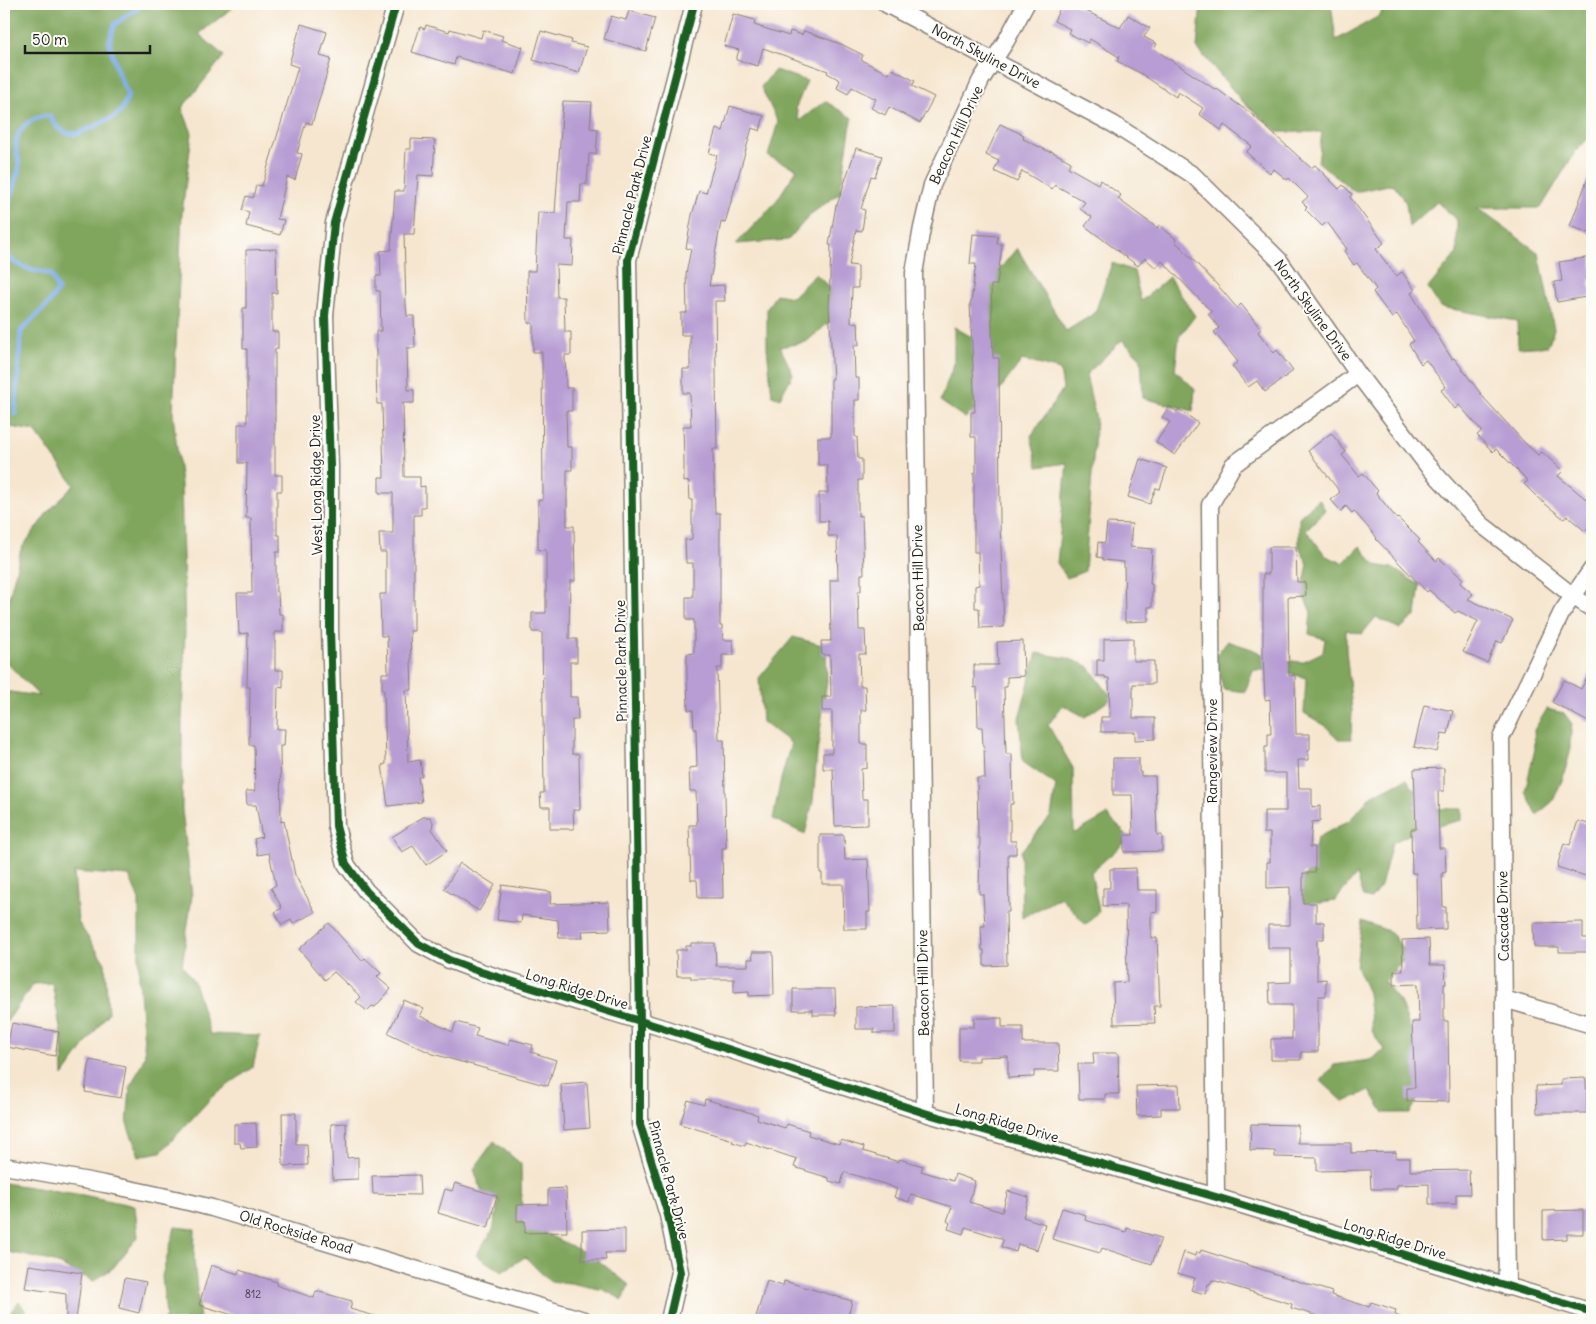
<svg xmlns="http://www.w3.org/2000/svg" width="1596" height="1324" font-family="Delius,sans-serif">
  <rect width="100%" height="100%" fill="#fdfcf7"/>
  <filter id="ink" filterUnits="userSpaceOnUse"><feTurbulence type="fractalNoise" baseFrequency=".02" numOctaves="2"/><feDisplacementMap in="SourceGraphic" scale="10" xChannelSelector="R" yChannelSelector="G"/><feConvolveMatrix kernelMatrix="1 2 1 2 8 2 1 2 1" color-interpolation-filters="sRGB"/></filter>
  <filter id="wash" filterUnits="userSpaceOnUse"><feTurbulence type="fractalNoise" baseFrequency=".0096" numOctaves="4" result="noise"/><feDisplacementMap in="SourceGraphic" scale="20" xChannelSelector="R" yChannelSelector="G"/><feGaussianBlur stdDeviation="1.12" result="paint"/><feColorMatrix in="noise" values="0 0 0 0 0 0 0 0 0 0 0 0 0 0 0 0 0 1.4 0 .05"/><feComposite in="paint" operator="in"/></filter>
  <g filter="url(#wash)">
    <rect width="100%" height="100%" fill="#f6e6cf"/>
    <path fill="#80a65d" stroke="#4e613c" d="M4,4H237L199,34L224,56L182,108L192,133L182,213L173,414L181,484L185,630L182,726V810L192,896L182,965L194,982L210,1034L260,1036L253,1067L213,1096L161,1152L139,1156L127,1124L130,1088L145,1056L139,979V900L129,876L74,872L78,922L105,963L108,1013L63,1076L62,1039L52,983L33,984L4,1026V691L39,696L4,660V619L21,549L47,513L74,485L35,431L4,426Z
      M1201,4H1331L1336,40L1381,15L1382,4H1592V135L1575,152L1541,208H1477L1539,253L1554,329L1548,346L1518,348L1517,321L1440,307L1428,288L1457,253V220L1437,202L1409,227L1406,203L1393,184L1355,192L1318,162L1322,132H1278L1243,102L1197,48Z
      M775,70L807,81L796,107L799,121L825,101L852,118L840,193L811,214L788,240L736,244L775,203L797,169L768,156L778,122L761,87Z
      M1017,248L1066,331L1095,313L1112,263L1134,271L1141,301L1169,277L1195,316L1179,337L1175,370L1195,389L1193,411L1143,398L1141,359L1122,340L1086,375L1096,419L1085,571L1067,578L1057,563L1067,463L1038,467L1031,436L1063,389L1060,370L1022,360L998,392L965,418L940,401L954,364V327L988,346L977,297Z
      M816,274L837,295L832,320L806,342L780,347L793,374L780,398L772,395L767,347V309L776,294L792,297Z
      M1319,499L1325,510L1306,530L1326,556L1343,563L1360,546L1375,565L1392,568L1420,585L1416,615L1400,629L1376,617L1362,634L1346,630V649L1352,710L1351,739H1337L1326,726L1304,713L1306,678L1278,670H1253L1245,692L1223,689L1216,655L1227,641L1252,649L1272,659L1302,662L1323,652L1325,639L1309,634L1311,612L1302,592L1308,564L1299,547V517Z
      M793,637L826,646L827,681L817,753L813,801L805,834L773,819L780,783L791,743L762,722L759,678Z
      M1037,653L1067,658L1088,666L1112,698L1085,717L1063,705L1048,725L1073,768L1074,834L1107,815L1130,838L1091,872L1099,911L1086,925L1061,897L1022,918L1021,851L1051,816L1056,785L1023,762L1019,718Z
      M1547,709L1564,713L1572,724L1570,741V753L1563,778L1553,801L1537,815L1525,791L1535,749L1534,730Z
      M1407,779L1417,795L1413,808L1462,809V820L1416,831L1392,843L1381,886L1371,899L1363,897L1357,874L1335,901L1299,906L1295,892L1312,865L1317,838L1350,820L1371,796Z
      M1362,921L1391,932L1407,956L1384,982L1400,1002L1411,1031L1421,1094L1410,1113H1384L1370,1090L1344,1102L1321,1081L1334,1065L1370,1060L1384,1050L1372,1031L1368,993L1356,966Z
      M494,1141L521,1164L522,1222L594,1257L629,1285L623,1300L604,1290L570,1283L549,1281L525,1257L502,1272L476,1255L493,1230L499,1201L481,1190L474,1169Z
      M4,1183L83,1195L135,1206L138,1237L113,1268L94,1281L51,1261L4,1251Z
      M175,1227L195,1229L194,1259L200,1320H163L166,1316L162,1276Z
      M19,1301L31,1320H5Z"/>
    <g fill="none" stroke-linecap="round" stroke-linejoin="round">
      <path stroke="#7cace7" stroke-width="5" d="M4,216C10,199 16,184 19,167C20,160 16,154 16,147C15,129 32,116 49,116L58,128L67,133L77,134L116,116L122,110L128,95L118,73L109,42L115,24L144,4
        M4,251C16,269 31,269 51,274L58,290L48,304L21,331L15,414"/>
    </g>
    <g id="blocks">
      <path fill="#b79dd3" d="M1062,4H1072L1120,28L1128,15L1150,28L1144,37L1157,44L1154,49L1216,90L1217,89L1254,116L1311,168L1315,165L1339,189L1343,185L1352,194L1350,197L1384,243L1376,249L1396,276L1402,272L1415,290L1411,293L1452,359L1454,358L1484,398L1524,442L1538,455L1542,452L1563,471L1558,476L1592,504V523L1585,531L1567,516L1564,519L1538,498L1524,484L1528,481L1496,449L1493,452L1477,435L1482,431L1459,405L1455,409L1441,390L1446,387L1426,360L1421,364L1409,344L1414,341L1397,314L1392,318L1373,292L1376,289L1357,263L1354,265L1344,251L1347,249L1327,222L1322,226L1305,209L1307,207L1302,202L1308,197L1289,178L1287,180L1274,169L1270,173L1246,152L1252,146L1224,125L1221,130L1199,114L1203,108L1178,92L1176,97L1140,73L1117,61L1119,57L1090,39L1088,43L1068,33L1070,29L1054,21Z
        M629,11L655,18L646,51L604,39L611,16L626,20Z
        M733,14L755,20L754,25L789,36L790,31L802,35L804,31L841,44L863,55L861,60L889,74L892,69L915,81L912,86L934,97L920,123L889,107L885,115L871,108L876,99L852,87L848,94L837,88L840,80L827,73L828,71L763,48L758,66L736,60L739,50L724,46Z
        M301,24L327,32L320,56L331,59L312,124L306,122L297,153L302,154L295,180L287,177L277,219L284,220L280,235L246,226L249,212L242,210L246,196L253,198L256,185L262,186L298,67L289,64Z
        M426,25L449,32L450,29L481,38L483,30L503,36L501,40L523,47L515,74L456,57L454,65L412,52L420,27L425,29Z
        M541,31L572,40L571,43L587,47L579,73L533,60Z
        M563,101L592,102L590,128L598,129L596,154H589L587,184H581L580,202H568L566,240H573L572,266L556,265L557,297H564L565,332H571V355H565L566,388H572V411H566L567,447H572V470H567V526H574L575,581H570L569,639H577V662H570V697H577L578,720H572V754H579L580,810H573L574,829H550V807H541L540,793H544L542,632H532V613H546V550H538V500H543L542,352H533V323H528L527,271H535L538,212L555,213Z
        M730,106L764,116L760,131L752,128L725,223L721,222L709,286L724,285L725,301H715L717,449H713L715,513H720V626H722L723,640H733L734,655H722V668H717L719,740H724L726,848H722L723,898H698L697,880H691L689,825H697L696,791H690L689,768L697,767L696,729H694L693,710H688L687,676V654L694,653V620H686V597H693V563H686L685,540L692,539V500H690L689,481L684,482V462L683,426H691L690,393H683V369H690V335H681V313H687L686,274L691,249L686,248L692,215L699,191L706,193L717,155L709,153L716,129L723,131Z
        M1000,124L1024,135L1023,139L1050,152L1051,151L1071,162L1068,167L1098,184L1100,180L1121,195L1118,199L1157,228L1159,225L1176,239L1175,241L1220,288L1237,308L1241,304L1261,329L1258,332L1274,353L1277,350L1293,371L1265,392L1257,381L1248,387L1232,366L1238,362L1214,332L1219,328L1208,314L1212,312L1162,261L1156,268L1145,258L1138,266L1085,226L1092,217L1080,209L1085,202L1055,185L1052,189L1022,171L1017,182L994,171L999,161L986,155Z
        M411,139L435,140L433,176L418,175L414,234H404L406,306L407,316H414L415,348H407L408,390H414V403H403L404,477H420V487L425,486V507H421V515H414V631H410L412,690H406L408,762L420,760L422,776L418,777L422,802L388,806L382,765L386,764L384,690H382V673H388L387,636H381L380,594H386V552H380L379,533H393V493H379V477H384L382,404H377L376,372V331H381L380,291H376V276H381L380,251L391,250L395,191H404L406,149H411Z
        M856,148L882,156L875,177L871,176L861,209L865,210L862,231L856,230L849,265L858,266V288H852L851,323L858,322L859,345H854L855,378H859V400H855V437H857L858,459H862V480H858V516L862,515L864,574H861V591H858L859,630H865L866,654H859L860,686H865L866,710H861V744H867V768L861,769L862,799H868V825L835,826L833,769H823V753H832V711H822V697H831L830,655H822L821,641H831L830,580H838L837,536H828V521H819V493H828L827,465H818V437H831V379H833L829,307L831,245H829L836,205H837Z
        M1591,170H1592V234L1570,226Z
        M973,234L998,236L997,244H1002L997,285H991L993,358H999L1000,523L1004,627L980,628L979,608H975V586L979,585L978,552H974V473H976V437H971V412H975L970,303H971L976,264H970Z
        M276,249L277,293H272V332H278V349H275V475H282V491H277V535H280V552H276V592H278L279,614H283V632H275V670H283V688L278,687L277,729H285L284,746H280L281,822L284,821L295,875L315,912L293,924L291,920L282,925L275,912L282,908L271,888L276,885L269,853L258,855L254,839L262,837L256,805H247L246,791H255L254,745H249L250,687H247L248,633L239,634L237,593H252L251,518H246L247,463H238V424H247V349H243V308H246V250Z
        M1592,257V279H1589L1592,296L1557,302L1554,282L1562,281L1559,262Z
        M1170,406L1177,412L1179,409L1198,423L1175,455L1156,442L1170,422L1162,417Z
        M1331,433L1346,452L1342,455L1359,476L1363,473L1378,491L1376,493L1397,519L1398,518L1420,540L1418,542L1436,561L1439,558L1463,579L1460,583L1473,594L1468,599L1513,620L1502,643L1497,641L1487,663L1463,652L1478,621L1458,611L1455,613L1429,590L1427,592L1376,539L1377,538L1354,511L1352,513L1346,506L1341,511L1331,500L1340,492L1308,451Z
        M1140,459L1167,468L1160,489L1156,488L1150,504L1128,497Z
        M1107,523L1132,524L1130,547L1152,549L1150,584H1152V607H1148V621L1125,622L1124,562L1103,560V558L1097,557L1098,542L1105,543Z
        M1269,547H1296L1297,582H1305L1306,596L1288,597L1289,676L1295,675L1296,734H1310V750L1308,751V760H1298L1299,788H1312V807L1320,806V821L1312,822L1310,847H1315V873H1303V903H1316V922H1324V939H1317V980L1326,979V996H1319L1318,999V1052H1301V1060H1271V1039H1292V1005H1270L1269,983L1291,982V948H1268V925H1290V887L1267,888V862H1270V833H1264V811H1286V773H1265V747H1268V734H1271L1270,699L1265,700L1263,654V574H1269Z
        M1133,638V661H1154V684H1133V718H1155V739L1135,740V732H1101V717H1110L1109,678H1105V676H1097V660H1104V639Z
        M1023,641L1024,676L1007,677V687H1004L1006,754H1012L1013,804H1010V841H1016V854H1008L1009,912H1006L1007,965L984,966V950H982L981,926H985L983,894H979L980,838H978L977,778H985L984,746H983L982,727H978L977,687L974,688V665H998L997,642Z
        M1592,668V724L1552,702L1564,680L1581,689Z
        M1424,705L1453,711L1448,734L1442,733L1437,752L1414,747Z
        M1113,758H1139V772H1141V776H1155L1157,835H1162V851L1124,852V835H1133L1132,795H1113Z
        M1444,768V791H1438L1439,848H1445L1446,872L1442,873L1443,907H1446V929L1417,930L1416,873H1412L1411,829H1416L1414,769Z
        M423,817H430L433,822L432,829L447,851L426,865L413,846L402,852L392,837Z
        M1578,821L1592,825V878L1557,867L1564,843L1570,845Z
        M820,835H844L845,860L868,859L870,912H867V929H844L843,884H822V873H820Z
        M460,863L495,885L479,911L444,889Z
        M1136,868L1137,890H1157V911L1151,912V938H1157L1160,1006H1154L1155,1023L1114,1024L1113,983L1127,982L1126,905L1103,906V888H1110V869Z
        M502,885L551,892L550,904L609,902L610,930L582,931L583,938H559L558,920L522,915L521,923L497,920Z
        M1583,922V938H1592V952H1559V947H1534L1533,923Z
        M329,923L362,961L365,958L381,973L377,977L391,989L375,1007L372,1006L367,1011L356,1002L361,997L334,972L325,980L299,949Z
        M1429,939L1430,965H1445L1446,984H1444V1021H1448L1449,1102L1407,1101V1088H1415L1412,1022H1419L1418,984L1394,985V971H1403L1402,940Z
        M691,943H715L716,966H748V959H753L752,952H773L774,995L749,996V992L734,993V979H691V976H677L676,950H686V946H691Z
        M793,989H835L836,1015H813V1010H793Z
        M404,1000L424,1009L420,1016L453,1032L456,1022L478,1028L475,1036L508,1045L510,1039L533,1045L531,1052L556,1060L548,1086L433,1054L388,1033Z
        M895,1006V1033H874V1029H856V1007Z
        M974,1018H1002V1027H1023V1043H1058L1059,1071H1034V1077L1008,1078V1056L979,1057V1061H959V1027H974Z
        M12,1023L59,1032L55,1056L7,1047Z
        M1093,1053H1118L1119,1094H1105V1099H1079L1078,1064H1094Z
        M90,1060L126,1067L121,1098L85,1092Z
        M1586,1078L1587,1113H1537L1536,1086L1561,1085V1079Z
        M587,1082L590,1128L564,1130L561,1084Z
        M1179,1085L1180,1108H1161V1115L1137,1116L1136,1086Z
        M705,1099L758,1115L757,1119L785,1128L787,1124L809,1131L808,1135L839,1144L841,1140L864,1147L863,1151L899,1162V1159L923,1166L921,1171L953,1181L955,1174L975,1181L969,1202L1002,1212L1008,1191L1029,1197L1023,1217L1045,1224L1037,1250L1018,1244L1016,1252L1001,1247L1003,1240L1000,1238L965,1227L963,1234L948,1229L950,1223L947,1221L952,1207L911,1194L909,1202L894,1197L897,1189L891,1187V1186L844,1172L841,1184L829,1181V1178L794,1167L797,1159L746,1142L745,1146L732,1142L733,1140L680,1124L688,1100L704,1105Z
        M282,1113H296V1144H307L308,1165L283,1166Z
        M256,1123L257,1147L241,1148L240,1143H234V1124Z
        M346,1123L347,1158L358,1157V1179L333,1180L331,1124Z
        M1251,1124L1298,1125V1143H1351V1153L1396,1152V1158H1410V1171L1469,1170L1470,1194H1456V1204H1429V1184L1397,1185V1189H1371L1370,1170L1317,1171V1158L1275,1157V1151L1250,1150Z
        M419,1175L420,1195L373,1194L372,1176Z
        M455,1183L497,1196L488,1228L438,1213L445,1189L452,1191Z
        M566,1188L567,1232L525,1233V1221H517V1205L548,1204V1189Z
        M1062,1208L1086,1215L1085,1220L1126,1232L1127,1228L1161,1238L1152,1264L1102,1248L1100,1253L1052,1239Z
        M1583,1210V1234H1567V1239L1543,1240V1211Z
        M625,1229V1253H605L606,1260H582V1230Z
        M1201,1250L1332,1292L1331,1295L1369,1307L1371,1302L1396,1310L1395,1315L1401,1317L1400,1320H1331L1291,1308L1292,1304L1212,1280L1210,1284H1208L1205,1294L1191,1290L1195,1278L1177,1273L1184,1252L1195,1256L1196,1252L1200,1253Z
        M29,1265L82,1273L76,1320H66V1294L25,1288Z
        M211,1265L238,1274L239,1270L277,1282L276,1285L314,1298L316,1291L352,1301L350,1309L378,1317L377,1320H250L199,1305Z
        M125,1278L146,1282L139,1313L119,1308Z
        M767,1281L783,1286L784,1281L852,1301L847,1320H755Z"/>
    </g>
  </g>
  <g filter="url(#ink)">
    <use href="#blocks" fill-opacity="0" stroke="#898176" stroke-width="1"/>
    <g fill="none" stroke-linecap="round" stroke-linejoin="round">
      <g stroke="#898176" stroke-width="19">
        <path id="street" d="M396,4L334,223L325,316L330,466V629L336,826L346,864L366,891L419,944L449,960L481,972L666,1029L925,1113L1216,1197L1592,1312
          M886,4L1113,124L1193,175L1279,260L1358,374L1427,465L1481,524L1573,596L1592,609
          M1504,999L1592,1025
          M925,1113L914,273L922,228L932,185L981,80L1006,41L1026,4
          M4,1166C74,1178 143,1190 212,1208L584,1320
          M1216,1197L1210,505L1233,465L1358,374
          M1507,1287L1501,738L1562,612L1592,569
          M669,1320L680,1272L668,1215L640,1124V1022L628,260L694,4"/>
      </g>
      <use href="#street" stroke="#fff" stroke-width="16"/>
      <g stroke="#fdfcf7" stroke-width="11">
        <path id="cycleway" d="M396,4L334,223L325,316L330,466V629L336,826L346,864L366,891L419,944L449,960L481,972L666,1029L925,1113L1216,1197L1592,1312
          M669,1320L680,1272L668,1215L640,1124V1022L628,260L694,4"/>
      </g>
      <use href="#cycleway" stroke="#1b5e20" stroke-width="8"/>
    </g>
  </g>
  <g text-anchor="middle" stroke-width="4" stroke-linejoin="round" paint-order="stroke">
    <g font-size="11" fill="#433c4a">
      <text x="253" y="1298">812</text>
    </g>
    <g font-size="14" fill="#1c1c1c" stroke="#fdfcf7">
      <text transform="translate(986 56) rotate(28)" y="5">North Skyline Drive</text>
      <text transform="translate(956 135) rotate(-65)" y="5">Beacon Hill Drive</text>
      <text transform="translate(632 195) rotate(-76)" y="5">Pinnacle Park Drive</text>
      <text transform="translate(1313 310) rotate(54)" y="5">North Skyline Drive</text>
      <text transform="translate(316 485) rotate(-91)" y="5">West Long Ridge Drive</text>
      <text transform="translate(918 578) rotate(-91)" y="5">Beacon Hill Drive</text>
      <text transform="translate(621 661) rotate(-91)" y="5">Pinnacle Park Drive</text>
      <text transform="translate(1212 751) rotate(-90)" y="5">Rangeview Drive</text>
      <text transform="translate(1503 916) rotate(-91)" y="5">Cascade Drive</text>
      <text transform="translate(923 983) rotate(-91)" y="5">Beacon Hill Drive</text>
      <text transform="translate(577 989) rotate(17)" y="5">Long Ridge Drive</text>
      <text transform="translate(1007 1123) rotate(16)" y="5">Long Ridge Drive</text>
      <text transform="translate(669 1180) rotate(75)" y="5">Pinnacle Park Drive</text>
      <text transform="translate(296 1232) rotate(17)" y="5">Old Rockside Road</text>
      <text transform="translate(1395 1239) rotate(17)" y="5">Long Ridge Drive</text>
    </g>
  </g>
  <rect width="1596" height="1324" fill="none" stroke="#fdfcf7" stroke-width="20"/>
  <path d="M25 45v8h125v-8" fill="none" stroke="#1c1c1c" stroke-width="2.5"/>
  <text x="32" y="45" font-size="15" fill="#1c1c1c" stroke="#fdfcf7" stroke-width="4" paint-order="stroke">50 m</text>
</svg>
